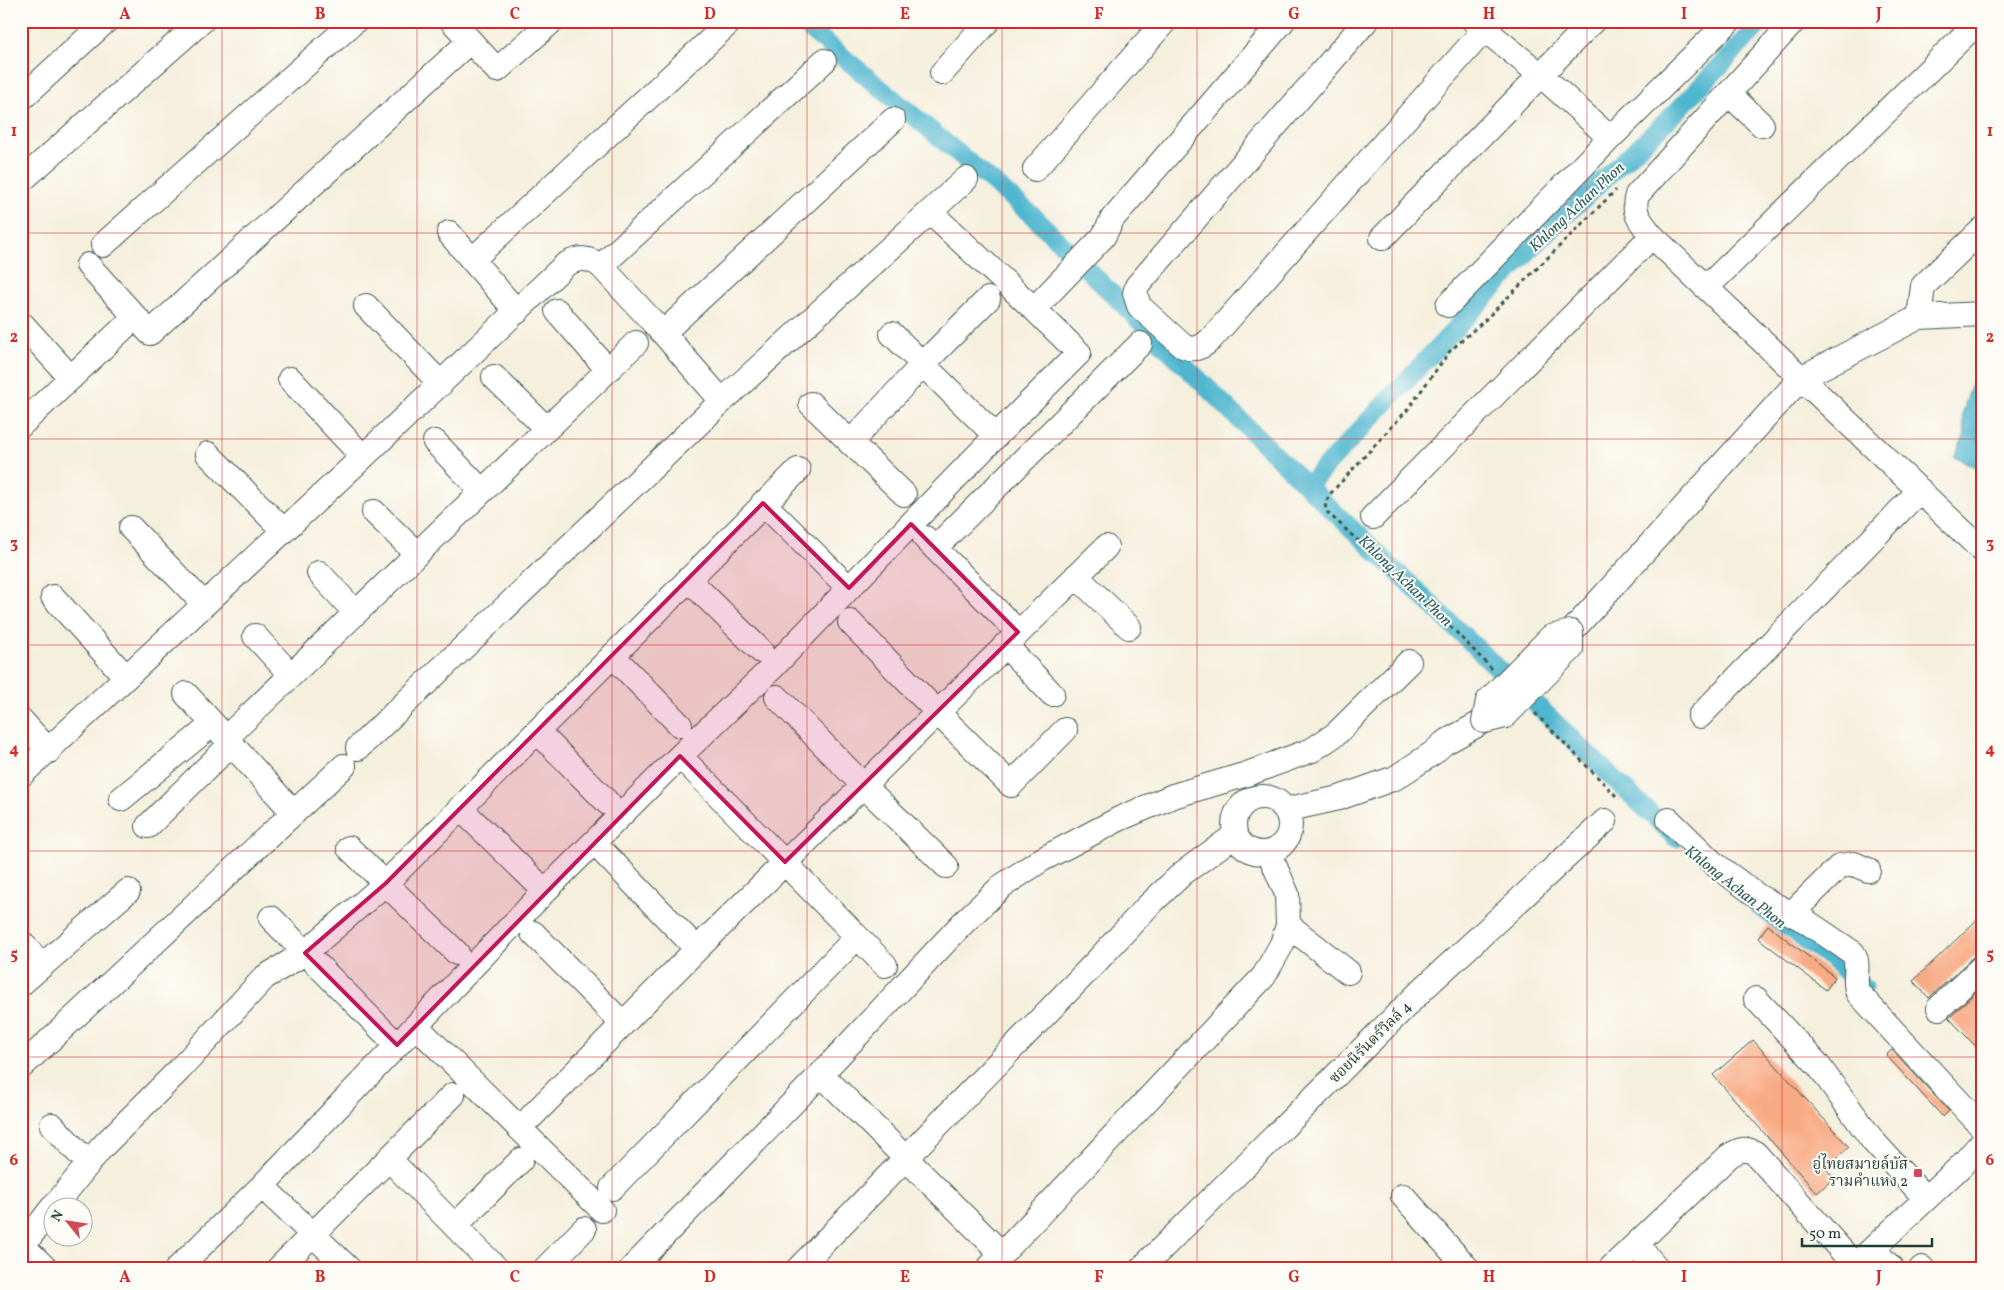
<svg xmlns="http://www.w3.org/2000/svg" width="2004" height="1290" font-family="Vollkorn,'Noto Serif Thai',serif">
  <rect width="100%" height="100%" fill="#fdfcf7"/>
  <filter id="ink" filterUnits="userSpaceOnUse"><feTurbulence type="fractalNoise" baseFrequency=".02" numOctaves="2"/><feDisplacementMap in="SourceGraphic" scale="10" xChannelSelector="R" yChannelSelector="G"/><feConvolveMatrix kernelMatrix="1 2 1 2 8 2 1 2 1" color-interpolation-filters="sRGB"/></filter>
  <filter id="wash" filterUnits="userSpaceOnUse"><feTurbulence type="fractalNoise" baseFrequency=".0096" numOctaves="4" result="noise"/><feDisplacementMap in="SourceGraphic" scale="20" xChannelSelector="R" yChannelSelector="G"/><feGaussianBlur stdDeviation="1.12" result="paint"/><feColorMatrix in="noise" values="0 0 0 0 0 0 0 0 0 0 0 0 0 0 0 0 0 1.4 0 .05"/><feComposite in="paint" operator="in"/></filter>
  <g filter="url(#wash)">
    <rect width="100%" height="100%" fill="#f5efdd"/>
    <path fill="#50b6cf" stroke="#387a82" d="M1983,372V470L1954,457L1965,434L1962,414L1973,379Z"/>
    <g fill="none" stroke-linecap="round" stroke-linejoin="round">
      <path stroke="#50b6cf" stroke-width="19" d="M800,21L1033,216L1307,486
        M1676,838L1307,486L1541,238L1677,111L1763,21
        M1759,906L1834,961L1864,987"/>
    </g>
    <g id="blocks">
      <path fill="#f8aa84" d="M1983,914V953L1974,956L1929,998L1913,981Z
        M1768,925L1835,977L1826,990L1758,938Z
        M1983,985V1054L1949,1018Z
        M1753,1040L1849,1147L1825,1168L1834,1178L1817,1193L1713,1075Z
        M1892,1050L1949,1111L1943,1117L1886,1055Z"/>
    </g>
  </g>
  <g filter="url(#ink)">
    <use href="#blocks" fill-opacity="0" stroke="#3f584d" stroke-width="1"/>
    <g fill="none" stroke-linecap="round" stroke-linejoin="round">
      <g stroke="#3f584d" stroke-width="26">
        <path id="minor" d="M452,21L497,70L552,21
          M1366,21L1137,286L1135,293L1139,306L1183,346C1194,351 1202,348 1211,339L1492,21
          M1474,21L1541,75L1610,138
          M1794,21L1637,195C1631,213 1642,223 1652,236L1983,551
          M942,73L988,21
          M1729,94L1762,125
          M21,99L106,21
          M1035,169L1165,21
          M21,181L202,21
          M930,212L1034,309
          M449,233L517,312
          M1382,238L1593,21
          M103,245L355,21
          M472,260L731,21
          M88,265L150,333L470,41
          M601,266L824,61
          M1707,287L1979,21
          M1448,305L1610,138L1729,21
          M366,306L441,384
          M557,311L608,370
          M1919,317L1923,286L1983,229
          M23,325L71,378
          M663,333L893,120
          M892,334L996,436
          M494,377L547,429
          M290,379L363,457
          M811,404L904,494
          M21,425L135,317
          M435,442L482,491
          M850,443L923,364L988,299
          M208,454L283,530
          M763,503L849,588
          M374,512L417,554
          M1373,517L1652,236
          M131,528L204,604
          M925,538L1018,632
          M935,548L1140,344
          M319,573L356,613
          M1076,576L1129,627
          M688,579L761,651
          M53,597L126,677
          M850,622L937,712L1011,785L1065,730
          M1571,632L1801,378L1919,317L1983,314
          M255,636L291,675
          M1005,645L1052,694
          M613,656L680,725
          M186,694L294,813
          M777,697L863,785L946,866
          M1700,716L1920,490
          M21,720L49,751
          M538,732L608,803
          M226,738L636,343
          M358,748L722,401L966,179
          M680,756L885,965
          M21,775L363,457L565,265C579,257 588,257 601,266L663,333L722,401
          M1234 825a28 28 0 1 1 56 0a28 28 0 1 1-56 0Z
          M121,799L213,724
          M460,808L545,891
          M1287,812L1294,808L1339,798L1395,778L1433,753L1444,743L1484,721
          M1669,820L1713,863L1759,897L1804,920L1853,953C1861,965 1852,980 1858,993L1983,1128
          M148,826L231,744
          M349,848L457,953
          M606,855L697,949
          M1792,913L1840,866L1854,864L1868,870
          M271,918L397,1045
          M1288,925L1348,972
          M533,933L623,1024
          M21,942L31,953
          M21,984L128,891
          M1756,999L1818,1065L1873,1141L1926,1199
          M1939,1008L1983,966
          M416,1026L602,1210
          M21,1067L344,766
          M821,1074L1002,1254
          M532,1116L697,949L1106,547
          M52,1125L88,1163
          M389,1159L497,1269
          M262,1186L349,1269
          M612,1188L857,937
          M1403,1196L1468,1269
          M53,1208L101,1148L179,1070L265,977L305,953L386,883L798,470
          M455,1226L521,1160
          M21,1244L46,1269
          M1636,1244L1658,1269
          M21,1248L52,1208
          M1873,1249L1892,1269
          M177,1269L262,1186L545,891L680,756L773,667L996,436L1079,353L1034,309L1103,237L1113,218L1283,21
          M278,1269L453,1095
          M545,1269L584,1229
          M631,1269L821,1074L963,923L1002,886L1041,860L1119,819L1173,796L1247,774L1312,750L1336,734L1409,662
          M798,1269L1095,963L1147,907L1183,873L1235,835
          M988,1269L1264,976L1282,944L1288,925L1287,894L1269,853
          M1141,1269L1424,988L1605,821
          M1610,1269L1729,1156C1739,1150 1744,1147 1755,1153L1858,1269
          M1851,1269L1961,1166L1983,1141
          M1921,1269L1922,1268"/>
      </g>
      <path stroke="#3f584d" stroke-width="3" stroke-dasharray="4 4" stroke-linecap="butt" d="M1492,669L1451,627L1326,511L1325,503L1331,493L1408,409L1450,351L1486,319L1616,190
        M1535,713L1619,799"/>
      <use href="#minor" stroke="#fff" stroke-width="24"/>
      <g stroke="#3f584d" stroke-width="26" stroke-linecap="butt">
        <path id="minor-bridge" d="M1571,632V649L1505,716L1484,721L1488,701L1551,637Z"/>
      </g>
      <use href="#minor-bridge" stroke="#fff" stroke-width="24"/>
    </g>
  </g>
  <path fill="#c2185b" fill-opacity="0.2" stroke="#c2185b" stroke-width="4" stroke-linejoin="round" d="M763,503L849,588L911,524L1018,632L785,862L680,756L397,1045L305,953L386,883Z"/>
  <path fill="none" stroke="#d62828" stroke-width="1" stroke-opacity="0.55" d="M222,21V1269M417,21V1269M612,21V1269M807,21V1269M1002,21V1269M1197,21V1269M1392,21V1269M1587,21V1269M1782,21V1269M21,233H1983M21,439H1983M21,645H1983M21,851H1983M21,1057H1983"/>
  <rect fill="#d1495b" stroke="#fdfcf7" stroke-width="2" x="1913" y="1168" width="10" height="10" rx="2.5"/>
  <g text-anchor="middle" stroke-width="4" stroke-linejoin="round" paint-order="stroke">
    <g font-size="15" fill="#1f3d34" stroke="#fdfcf7">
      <text transform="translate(1370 1042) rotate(-45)" y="5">ซอยนิรันดร์วิลล์ 4</text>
    </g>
    <g font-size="15" fill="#1f3d34" stroke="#fdfcf7" text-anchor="end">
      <text x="1908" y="1169">อู่ไทยสมายล์บัส<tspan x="1908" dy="17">รามคำแหง 2</tspan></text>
    </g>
    <g font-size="16" font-style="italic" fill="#2e6162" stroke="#fdfcf7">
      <text transform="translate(1576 206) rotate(-43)" y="6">Khlong Achan Phon</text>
      <text transform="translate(1406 580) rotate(44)" y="6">Khlong Achan Phon</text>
      <text transform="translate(1736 886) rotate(38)" y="6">Khlong Achan Phon</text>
    </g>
  </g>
  <rect width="2004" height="1290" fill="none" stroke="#fdfcf7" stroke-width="55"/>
  <g transform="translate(68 1222) rotate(300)"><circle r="24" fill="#fdfcf7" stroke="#a4b0a9"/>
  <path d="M0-4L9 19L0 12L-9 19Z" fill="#d1495b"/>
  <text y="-8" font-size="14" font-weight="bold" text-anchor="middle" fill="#1f3d34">N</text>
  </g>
  <path d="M1802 1238v8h130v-8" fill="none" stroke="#1f3d34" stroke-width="2.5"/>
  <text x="1809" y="1238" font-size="15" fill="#1f3d34" stroke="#fdfcf7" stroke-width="4" paint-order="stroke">50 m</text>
  <rect x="28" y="28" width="1948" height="1234" fill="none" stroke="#d62828" stroke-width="2"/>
  <g font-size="16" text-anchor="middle" font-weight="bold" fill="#d62828">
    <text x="125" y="19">A</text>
    <text x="320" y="19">B</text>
    <text x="515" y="19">C</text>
    <text x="710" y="19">D</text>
    <text x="905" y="19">E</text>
    <text x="1099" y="19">F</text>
    <text x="1294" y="19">G</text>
    <text x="1489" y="19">H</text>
    <text x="1684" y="19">I</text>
    <text x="1879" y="19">J</text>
    <text x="14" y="136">1</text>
    <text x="1990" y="136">1</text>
    <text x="14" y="342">2</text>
    <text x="1990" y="342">2</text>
    <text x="14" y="548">3</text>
    <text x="1990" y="548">3</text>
    <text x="14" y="754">4</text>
    <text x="1990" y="754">4</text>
    <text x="14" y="959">5</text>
    <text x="1990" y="959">5</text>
    <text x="14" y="1165">6</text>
    <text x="1990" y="1165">6</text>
    <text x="125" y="1282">A</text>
    <text x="320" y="1282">B</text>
    <text x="515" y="1282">C</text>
    <text x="710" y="1282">D</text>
    <text x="905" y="1282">E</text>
    <text x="1099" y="1282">F</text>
    <text x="1294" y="1282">G</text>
    <text x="1489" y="1282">H</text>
    <text x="1684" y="1282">I</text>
    <text x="1879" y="1282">J</text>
  </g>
</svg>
